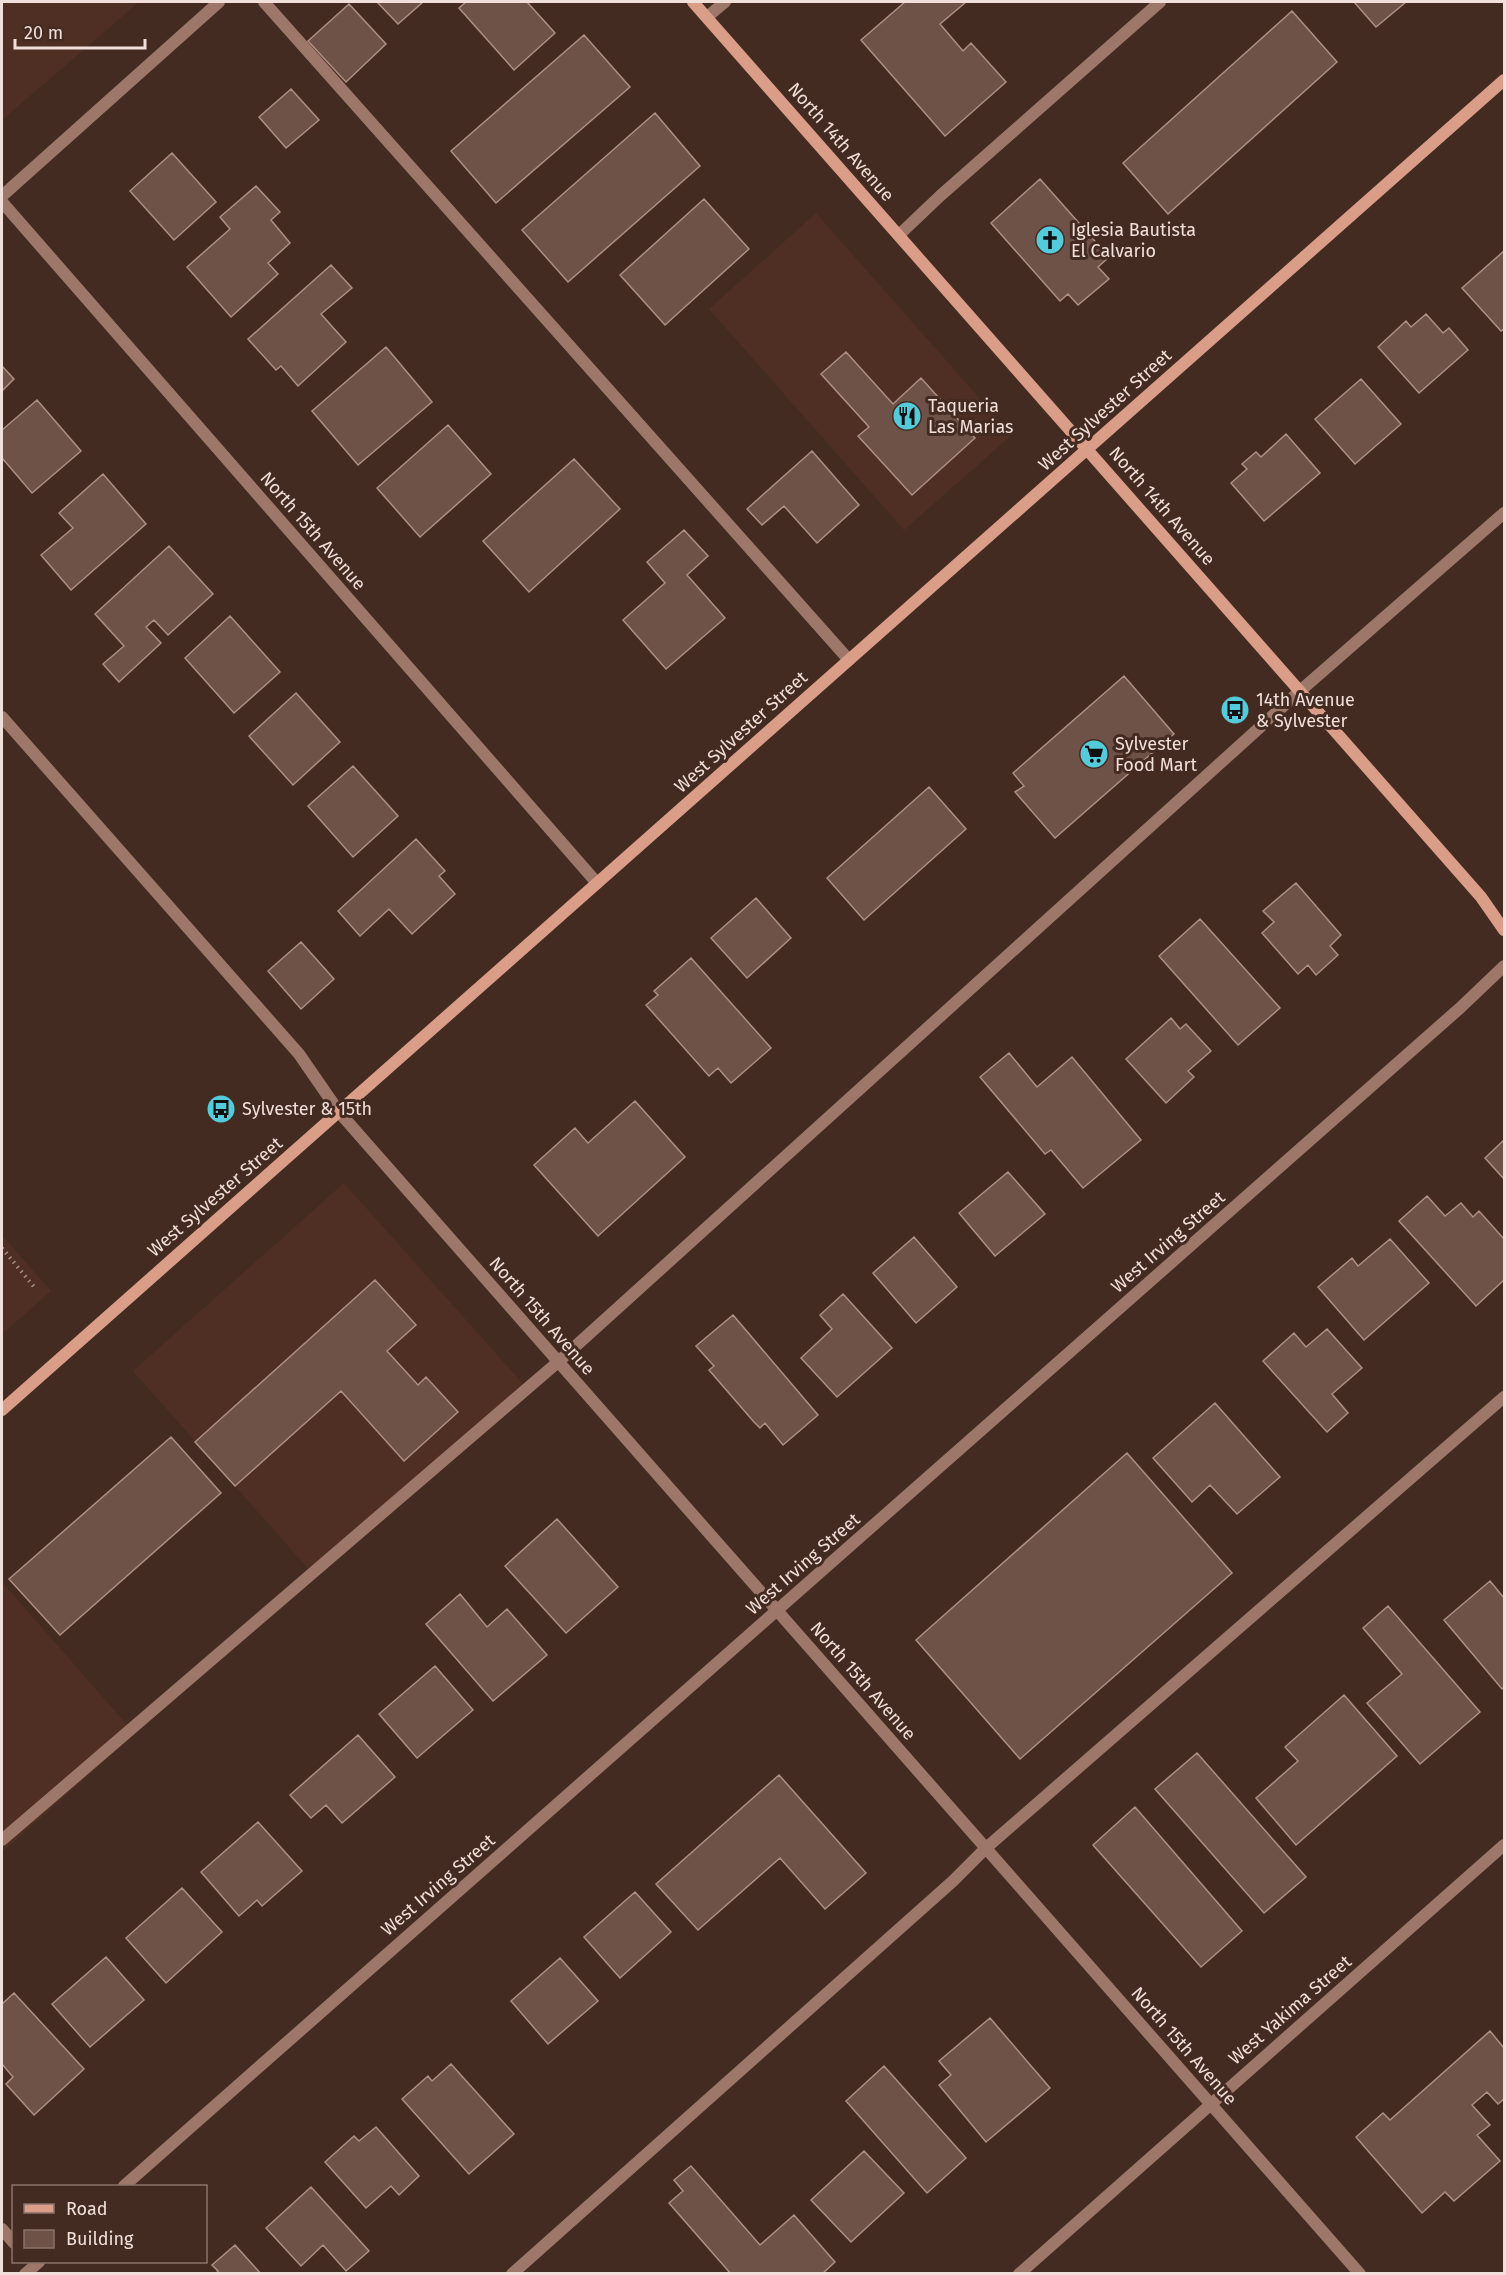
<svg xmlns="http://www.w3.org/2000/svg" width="1506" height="2275" font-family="'Fira Sans',sans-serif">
  <rect width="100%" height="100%" fill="#442b22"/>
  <path fill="#4f2f23" d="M2,2H139L2,120Z
    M816,213L1012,435L904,530L709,309Z
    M344,1183L524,1385L312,1573L133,1371Z
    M2,1235L51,1291L2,1334Z
    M2,1582L135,1734L2,1852Z"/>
  <path fill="#6e5248" stroke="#ae8f84" stroke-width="1.5" d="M377,2H423L398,24Z
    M466,2H527L555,33L514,70L459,8Z
    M905,2H966L940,24L963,51L971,43L1006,82L945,136L861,40Z
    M1354,2H1406L1376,27Z
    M349,4L386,44L346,82L308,41Z
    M1292,11L1337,62L1168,214L1123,163Z
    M584,35L630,87L496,203L451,151Z
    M291,89L319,120L286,148L259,117Z
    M655,113L700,166L568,282L522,230Z
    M172,153L216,202L174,240L130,191Z
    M1040,179L1109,257L1098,267L1109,279L1078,305L1068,294L1060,301L991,223Z
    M256,186L280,212L271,220L290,243L268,263L278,274L231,317L187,267L230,229L220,217Z
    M704,199L749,249L665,325L620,275Z
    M1504,251V329L1501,331L1462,288Z
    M331,265L352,288L321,314L346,342L298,386L281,366L276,370L248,339Z
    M1426,314L1443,333L1449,328L1468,350L1419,393L1378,347L1406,321L1411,327Z
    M386,347L432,402L358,465L312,411Z
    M846,352L893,404L921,378L975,438L912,495L858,436L869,427L821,374Z
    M2,366L14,379L2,391Z
    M1361,379L1401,424L1355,464L1315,419Z
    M37,400L81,451L32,493L2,458V430Z
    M448,425L491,474L420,537L377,488Z
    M1286,434L1320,473L1264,521L1231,483L1247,469L1242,464L1256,452L1261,457Z
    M812,451L859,505L817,543L784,506L762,525L747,509Z
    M574,459L620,509L529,592L483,541Z
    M103,474L146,524L71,590L41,555L73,528L59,513Z
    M684,530L708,556L687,575L725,618L666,669L623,620L665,583L647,562Z
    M169,546L213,594L168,635L154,620L146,627L161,643L119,682L103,664L124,646L95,614Z
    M230,616L280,672L234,713L185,658Z
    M1124,676L1174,734L1055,838L1015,792L1024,786L1013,773Z
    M296,693L340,742L293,785L249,736Z
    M353,766L398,816L353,857L308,806Z
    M929,787L966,829L864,920L827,878Z
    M416,839L445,871L439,876L455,894L412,934L389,909L360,936L338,911Z
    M1296,883L1341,935L1330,946L1338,955L1316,975L1308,965L1298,974L1262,933L1274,922L1263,911Z
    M756,898L791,938L747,978L711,938Z
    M1200,919L1280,1008L1238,1045L1159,956Z
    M301,942L334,979L301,1009L268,971Z
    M691,958L771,1048L731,1083L718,1068L709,1076L646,1005L658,995L654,991Z
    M1171,1018L1180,1029L1186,1024L1211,1051L1188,1071L1194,1077L1166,1103L1126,1059Z
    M1009,1053L1037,1087L1072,1057L1141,1140L1083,1188L1051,1150L1045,1154L980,1077Z
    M635,1101L685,1157L598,1236L534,1165L575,1128L588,1143Z
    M1504,1140V1179L1485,1158Z
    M1008,1172L1045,1214L995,1256L959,1213Z
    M1427,1196L1445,1216L1461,1203L1473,1217L1479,1211L1504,1239V1280L1476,1306L1399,1221Z
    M914,1237L957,1287L916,1323L873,1273Z
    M1390,1239L1429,1283L1364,1340L1318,1287L1352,1258L1358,1266Z
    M375,1280L416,1325L387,1351L418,1385L426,1377L458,1412L404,1461L341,1391L235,1486L195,1442Z
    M843,1294L892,1348L837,1397L801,1358L832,1329L820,1315Z
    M733,1315L818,1415L783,1445L765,1423L760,1428L754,1422L709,1370L714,1366L696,1346Z
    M1327,1329L1362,1368L1332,1394L1348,1413L1327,1432L1263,1361L1294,1333L1306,1347Z
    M1215,1403L1280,1477L1237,1514L1210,1485L1192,1502L1153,1458Z
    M171,1437L221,1493L60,1635L9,1579Z
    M1127,1453L1232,1573L1020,1759L916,1640Z
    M557,1519L618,1587L566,1633L505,1566Z
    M1490,1581L1504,1598V1687L1502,1689L1444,1620Z
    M460,1594L487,1627L507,1609L547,1655L493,1701L426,1624Z
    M1388,1606L1480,1712L1420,1764L1367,1703L1402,1674L1363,1628Z
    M435,1666L473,1710L417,1758L379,1714Z
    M1344,1695L1397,1756L1296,1845L1256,1798L1298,1761L1285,1747Z
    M358,1735L395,1777L342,1823L326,1805L311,1818L290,1795Z
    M1197,1753L1306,1877L1264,1913L1155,1789Z
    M779,1775L866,1873L825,1909L780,1858L698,1930L656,1884Z
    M1135,1807L1242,1931L1201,1967L1093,1845Z
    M258,1822L302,1871L262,1906L257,1900L239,1916L201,1872Z
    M182,1888L222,1932L166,1983L126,1938Z
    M635,1892L671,1932L620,1978L584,1937Z
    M106,1957L144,2000L90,2047L52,2004Z
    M560,1958L598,2001L548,2044L511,2001Z
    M14,1993L84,2069L34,2115L6,2084L13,2077L2,2064V2004Z
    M990,2018L1050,2088L986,2142L939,2085L951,2075L939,2061Z
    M1490,2031L1504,2048V2099L1498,2104L1487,2092L1472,2105L1490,2125L1477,2135L1500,2161L1454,2201L1445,2192L1422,2213L1356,2137L1383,2113L1390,2120Z
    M451,2064L514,2134L469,2174L402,2099L428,2076L432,2081Z
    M884,2066L966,2158L927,2193L846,2101Z
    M376,2127L419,2176L399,2195L391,2186L366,2208L325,2162L354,2136L359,2141Z
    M864,2151L904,2193L851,2242L811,2200Z
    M691,2166L760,2245L794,2215L835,2262L822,2274H731L669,2203L683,2191L674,2180Z
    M311,2187L369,2251L346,2271L323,2245L301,2266L266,2228Z
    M235,2245L261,2274H215L218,2271L212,2265Z"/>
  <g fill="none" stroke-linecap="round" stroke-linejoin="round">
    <path stroke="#a28d85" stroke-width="4" stroke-dasharray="1.5 4.5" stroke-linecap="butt" d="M2,1248L35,1288"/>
    <path stroke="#9d7769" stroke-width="12" d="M264,2L849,660
      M899,235L940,196L1160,2
      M2,717L299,1054L339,1112
      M2,1840L558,1362L1300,691L1504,513
      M512,2274L953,1881L986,1848L1504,1397"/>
    <path stroke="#9d7769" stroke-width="12" d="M707,17L725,2
      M2,196L219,2
      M2,202L597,883
      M339,1112L1360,2274
      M124,2186L1460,1008L1504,966
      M2,2229L14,2243
      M25,2274L39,2262
      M1019,2274L1504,1845"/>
    <path stroke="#da9d87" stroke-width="12" d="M693,2L1481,897L1504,930
      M2,1410L1504,80"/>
  </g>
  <defs>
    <g id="church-disc" transform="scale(1.5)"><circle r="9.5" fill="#53cbdb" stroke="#442b22"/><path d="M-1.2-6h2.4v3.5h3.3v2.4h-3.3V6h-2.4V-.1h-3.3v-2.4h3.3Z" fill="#111"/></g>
    <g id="restaurant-disc" transform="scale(1.5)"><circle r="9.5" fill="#53cbdb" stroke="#442b22"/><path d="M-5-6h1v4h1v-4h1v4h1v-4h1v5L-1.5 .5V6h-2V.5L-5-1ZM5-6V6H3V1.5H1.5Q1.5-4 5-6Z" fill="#111"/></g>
    <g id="bus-disc" transform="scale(1.5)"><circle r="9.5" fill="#53cbdb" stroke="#442b22"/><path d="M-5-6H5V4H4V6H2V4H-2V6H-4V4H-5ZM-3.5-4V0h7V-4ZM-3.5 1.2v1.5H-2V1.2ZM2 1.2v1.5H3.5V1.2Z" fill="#111"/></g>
    <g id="supermarket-disc" transform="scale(1.5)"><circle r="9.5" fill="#53cbdb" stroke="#442b22"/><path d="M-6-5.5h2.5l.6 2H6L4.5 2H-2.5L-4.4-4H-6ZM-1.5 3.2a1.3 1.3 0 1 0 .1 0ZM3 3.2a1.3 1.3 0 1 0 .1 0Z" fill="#111"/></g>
  </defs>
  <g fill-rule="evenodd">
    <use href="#church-disc" x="1050" y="240"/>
    <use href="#restaurant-disc" x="907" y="416"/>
    <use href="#bus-disc" x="1235" y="710"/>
    <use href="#supermarket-disc" x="1094" y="754"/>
    <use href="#bus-disc" x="221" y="1109"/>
  </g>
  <g text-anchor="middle" stroke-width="6" stroke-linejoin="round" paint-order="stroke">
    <g font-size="18" fill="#f1dfd9" stroke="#442b22">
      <text transform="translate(841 142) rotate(49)" y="6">North 14th Avenue</text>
      <text transform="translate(1105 410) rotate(-42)" y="6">West Sylvester Street</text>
      <text transform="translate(1162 506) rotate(49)" y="6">North 14th Avenue</text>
      <text transform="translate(313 531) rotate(49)" y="6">North 15th Avenue</text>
      <text transform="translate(741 732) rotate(-42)" y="6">West Sylvester Street</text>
      <text transform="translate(215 1197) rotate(-41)" y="6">West Sylvester Street</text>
      <text transform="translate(1168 1242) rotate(-41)" y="6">West Irving Street</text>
      <text transform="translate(542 1316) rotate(49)" y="6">North 15th Avenue</text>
      <text transform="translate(803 1564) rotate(-41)" y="6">West Irving Street</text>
      <text transform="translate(863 1681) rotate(49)" y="6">North 15th Avenue</text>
      <text transform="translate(438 1885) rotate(-41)" y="6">West Irving Street</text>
      <text transform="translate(1290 2010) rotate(-41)" y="6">West Yakima Street</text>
      <text transform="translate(1184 2046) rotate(49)" y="6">North 15th Avenue</text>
    </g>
    <g font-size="18" fill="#f1dfd9" stroke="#442b22" text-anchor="start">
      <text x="1071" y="236">Iglesia Bautista<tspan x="1071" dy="21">El Calvario</tspan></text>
      <text x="928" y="412">Taqueria<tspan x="928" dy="21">Las Marias</tspan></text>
      <text x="1256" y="706">14th Avenue<tspan x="1256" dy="21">&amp; Sylvester</tspan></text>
      <text x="1115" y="750">Sylvester<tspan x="1115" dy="21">Food Mart</tspan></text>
      <text x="242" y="1115">Sylvester &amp; 15th</text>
    </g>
  </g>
  <rect width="1506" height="2275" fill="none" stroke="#f1dfd9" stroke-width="6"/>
  <rect x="12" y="2185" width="195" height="78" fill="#442b22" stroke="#89736b" stroke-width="1.5"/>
  <rect x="24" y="2204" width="30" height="9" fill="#da9d87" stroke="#89736b" stroke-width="1.5"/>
  <text x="66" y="2215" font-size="18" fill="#f1dfd9">Road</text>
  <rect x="24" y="2230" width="30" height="18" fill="#6e5248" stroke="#89736b" stroke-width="1.5"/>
  <text x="66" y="2245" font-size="18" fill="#f1dfd9">Building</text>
  <path d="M15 39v9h130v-9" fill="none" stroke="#f1dfd9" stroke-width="3"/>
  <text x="24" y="39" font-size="18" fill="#f1dfd9" stroke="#442b22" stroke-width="4.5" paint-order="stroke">20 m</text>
</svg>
